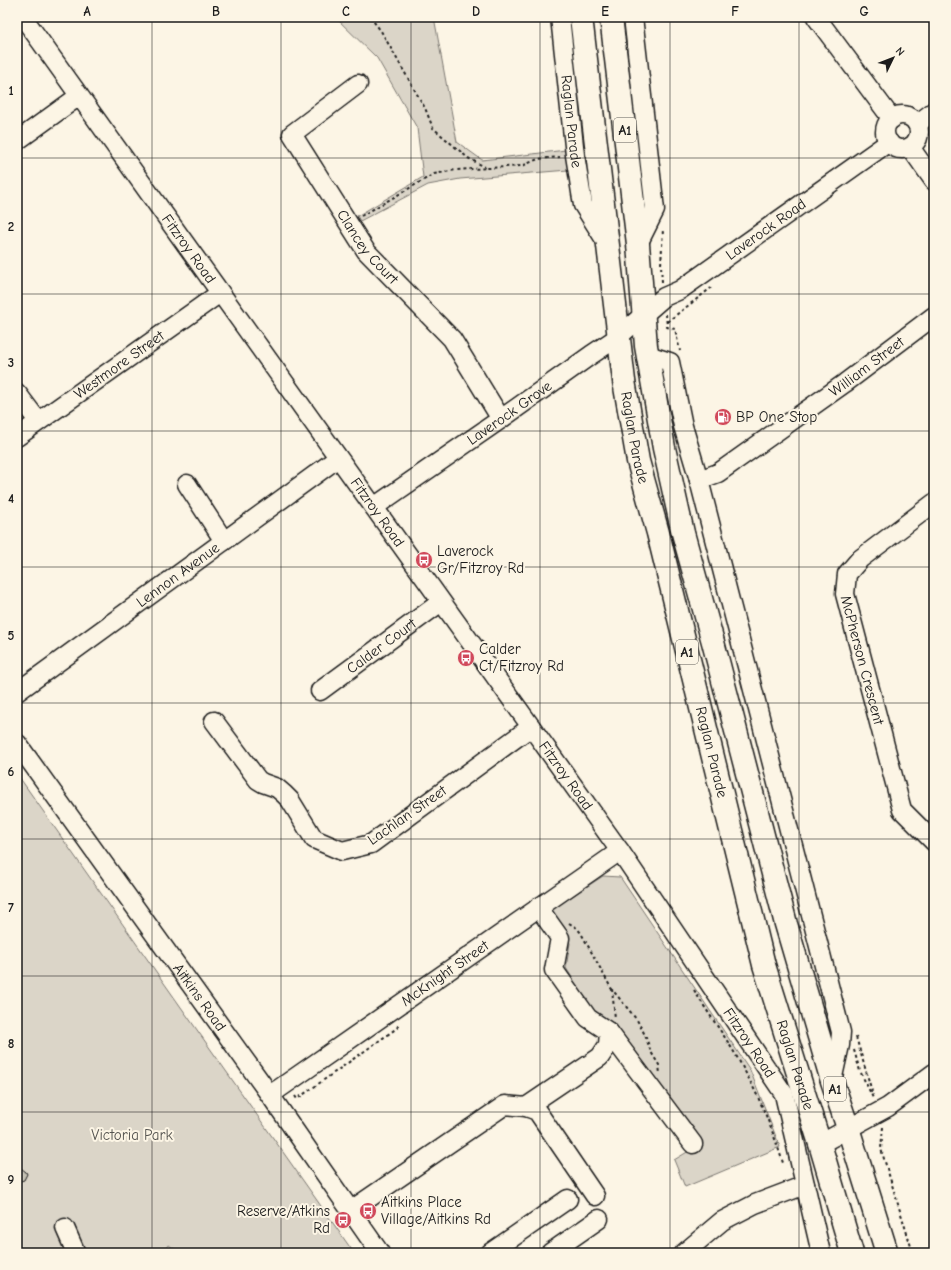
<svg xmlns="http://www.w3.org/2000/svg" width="951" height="1270" font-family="'Comic Neue',sans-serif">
  <rect width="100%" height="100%" fill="#fcf5e5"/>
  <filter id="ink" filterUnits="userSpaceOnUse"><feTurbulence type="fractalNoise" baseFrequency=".025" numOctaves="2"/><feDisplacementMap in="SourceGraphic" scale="8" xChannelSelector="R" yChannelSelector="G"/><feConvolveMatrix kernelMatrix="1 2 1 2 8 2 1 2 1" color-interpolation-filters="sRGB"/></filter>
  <g filter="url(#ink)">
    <path fill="#dbd5c8" stroke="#7c7872" d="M335,17H434L457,142L482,160L566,150L568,170L460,179L428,185L360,221L357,216L423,177L417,128L377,58Z
      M17,774L354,1253H180L169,1245L163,1253H17Z
      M603,876L620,877L750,1070L780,1147L685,1187L674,1160L699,1145L652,1080L618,1029L593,1011L566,968L570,943L548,912Z"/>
    <path fill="#c4c0b3" stroke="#1c1c1c" d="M17,1165L26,1172L27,1174L24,1180L17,1182Z"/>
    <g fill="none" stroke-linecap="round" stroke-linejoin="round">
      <g stroke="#1c1c1c" stroke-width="21">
        <g id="minor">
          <path id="s1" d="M23,17L620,851L784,1094L821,1253"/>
          <path id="s2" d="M560,17L575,155L583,205L607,243"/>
          <path d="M633,17L655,210L638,244"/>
          <path d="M816,17L892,119"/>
          <path id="s3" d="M358,84L292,134L366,251L452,339L501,419"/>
          <circle cx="902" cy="132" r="17"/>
          <path d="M917,124L934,111"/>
          <path d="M17,141L79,96"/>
          <path d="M910,147L934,181"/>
          <path d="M648,355L670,362L683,426L699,480L841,1032L840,1045L832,1081"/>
          <path d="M17,393L38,421"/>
          <path id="s4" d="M17,437L220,293"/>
          <path id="s5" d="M699,480L718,473L845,383L934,316"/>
          <path d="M187,484L224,541"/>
          <path id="s6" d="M934,503L860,559L847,574L845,594L902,810L934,842"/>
          <path id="s7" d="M374,507L501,419L591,355L618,337L664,297L680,290L889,142"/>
          <path id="s8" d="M320,691L441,602"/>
          <path id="s9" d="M17,692L338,458"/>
          <path d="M214,721L258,780L263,783L277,788L284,794L290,800L314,839L342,851L371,844L531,727"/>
          <path id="s10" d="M17,743L270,1095L380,1253"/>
          <path d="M538,907L560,938L554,970L588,1018L609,1032L693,1144"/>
          <path id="s11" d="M270,1095L620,851"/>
          <path d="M526,1107L600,1057L608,1045L609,1032"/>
          <path d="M820,1144L888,1107L934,1073"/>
          <path d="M350,1211L505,1105L526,1107L537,1111L595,1196"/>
          <path d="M65,1228L76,1253"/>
          <path d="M490,1253L568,1199"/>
          <path d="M550,1253L599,1219"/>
          <path d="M684,1253L722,1221L755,1204L805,1185"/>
        </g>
      </g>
      <g stroke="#1c1c1c" stroke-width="25">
        <g id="highway">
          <path id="s12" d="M581,17L624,381L638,461L658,533L764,965L820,1144L852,1253"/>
          <path d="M611,17L638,244L646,346L664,448L683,533L713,642L786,924L832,1081L848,1128L887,1253"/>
        </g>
      </g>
      <path stroke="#1c1c1c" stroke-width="2" stroke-dasharray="3 3" stroke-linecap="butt" d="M370,17L381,31L425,108L433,128L468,158L485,167
        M361,216L434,174L456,170L522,166L538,159L560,157
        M662,282L661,265L663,229
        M666,314L667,327L675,329L680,351
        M667,322L711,288
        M569,923L577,928L581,933L611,988L637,1020L645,1035L651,1052L659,1065L660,1074
        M612,989L615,1018
        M694,990C710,1017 729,1041 743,1068C760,1098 773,1131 783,1163
        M856,1037L873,1095
        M854,1050L860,1071L873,1098
        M295,1096L297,1099L397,1028L399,1024
        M883,1127L881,1149L913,1253"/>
      <use href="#minor" stroke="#fcf5e5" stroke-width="18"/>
      <use href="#highway" stroke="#fcf5e5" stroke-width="22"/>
    </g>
  </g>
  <path fill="none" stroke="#1c1c1c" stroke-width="1" stroke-opacity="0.55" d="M152,17V1253M281,17V1253M411,17V1253M540,17V1253M670,17V1253M799,17V1253M17,158H934M17,294H934M17,431H934M17,567H934M17,703H934M17,839H934M17,976H934M17,1112H934"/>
  <defs>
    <g id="fuel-disc" transform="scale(0.9)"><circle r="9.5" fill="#d1495b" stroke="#fcf5e5"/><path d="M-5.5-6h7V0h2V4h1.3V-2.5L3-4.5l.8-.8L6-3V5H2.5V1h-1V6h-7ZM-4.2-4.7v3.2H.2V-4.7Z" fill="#fff"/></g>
    <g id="bus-disc" transform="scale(0.9)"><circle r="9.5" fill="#d1495b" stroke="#fcf5e5"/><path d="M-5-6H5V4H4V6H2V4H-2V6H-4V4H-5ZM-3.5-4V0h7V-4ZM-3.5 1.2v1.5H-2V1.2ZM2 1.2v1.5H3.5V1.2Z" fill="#fff"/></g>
  </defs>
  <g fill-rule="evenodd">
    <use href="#fuel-disc" x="723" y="417"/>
    <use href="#bus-disc" x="424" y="560"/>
    <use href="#bus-disc" x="466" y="658"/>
    <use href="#bus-disc" x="368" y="1211"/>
    <use href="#bus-disc" x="343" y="1220"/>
  </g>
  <g text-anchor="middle" stroke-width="4" stroke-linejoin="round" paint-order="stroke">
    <g fill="#fcf5e5" stroke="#5f5d58" stroke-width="1">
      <rect x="614" y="118" width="22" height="24" rx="3"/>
      <rect x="676" y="640" width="22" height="24" rx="3"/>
      <rect x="824" y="1077" width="22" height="24" rx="3"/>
    </g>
    <g font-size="14" font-weight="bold" fill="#1c1c1c">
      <text x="625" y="135">A1</text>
      <text x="687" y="657">A1</text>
      <text x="835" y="1094">A1</text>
    </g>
    <g font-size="15" fill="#1c1c1c" stroke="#fcf5e5">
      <text dy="5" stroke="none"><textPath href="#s2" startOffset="105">Raglan Parade</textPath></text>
      <text dy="5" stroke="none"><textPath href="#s7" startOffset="481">Laverock Road</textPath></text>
      <text dy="5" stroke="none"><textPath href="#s3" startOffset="219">Clancey Court</textPath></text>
      <text dy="5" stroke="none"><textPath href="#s1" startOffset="285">Fitzroy Road</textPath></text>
      <text dy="5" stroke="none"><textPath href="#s4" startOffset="125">Westmore Street</textPath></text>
      <text dy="5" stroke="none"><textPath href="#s5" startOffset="203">William Street</textPath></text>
      <text dy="5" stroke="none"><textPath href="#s7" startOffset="165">Laverock Grove</textPath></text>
      <text dy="5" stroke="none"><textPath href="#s12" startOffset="424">Raglan Parade</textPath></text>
      <text dy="5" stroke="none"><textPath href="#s1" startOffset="609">Fitzroy Road</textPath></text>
      <text dy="5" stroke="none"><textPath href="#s9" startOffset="199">Lennon Avenue</textPath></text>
      <text dy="5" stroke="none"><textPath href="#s8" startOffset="76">Calder Court</textPath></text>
      <text dy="5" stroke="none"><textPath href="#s6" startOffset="201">McPherson Crescent</textPath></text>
      <text dy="5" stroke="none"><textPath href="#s12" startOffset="748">Raglan Parade</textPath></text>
      <text dy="5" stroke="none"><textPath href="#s1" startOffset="933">Fitzroy Road</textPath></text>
      <text transform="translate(407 815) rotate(-35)" y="5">Lachlan Street</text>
      <text dy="5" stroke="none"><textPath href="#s11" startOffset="213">McKnight Street</textPath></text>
      <text dy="5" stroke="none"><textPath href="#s10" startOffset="313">Aitkins Road</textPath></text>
      <text dy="5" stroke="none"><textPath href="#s1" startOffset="1257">Fitzroy Road</textPath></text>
      <text dy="5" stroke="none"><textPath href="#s12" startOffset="1072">Raglan Parade</textPath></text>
    </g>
    <g font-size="15" fill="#1c1c1c" stroke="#fcf5e5" text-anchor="start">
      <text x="736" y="422">BP One Stop</text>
      <text x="437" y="556">Laverock<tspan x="437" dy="17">Gr/Fitzroy Rd</tspan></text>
      <text x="479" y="654">Calder<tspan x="479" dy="17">Ct/Fitzroy Rd</tspan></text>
      <text x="381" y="1207">Aitkins Place<tspan x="381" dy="17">Village/Aitkins Rd</tspan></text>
      <text x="330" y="1216" text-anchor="end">Reserve/Atkins<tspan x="330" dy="17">Rd</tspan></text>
    </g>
    <g font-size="15" fill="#555450" stroke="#fcf5e5">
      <text x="132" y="1140">Victoria Park</text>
    </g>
  </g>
  <rect width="951" height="1270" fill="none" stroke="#fcf5e5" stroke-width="44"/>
  <g transform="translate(893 58) rotate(47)" stroke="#fcf5e5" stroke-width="3" paint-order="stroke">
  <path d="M0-3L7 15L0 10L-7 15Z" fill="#1c1c1c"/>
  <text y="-6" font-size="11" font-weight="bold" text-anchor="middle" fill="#1c1c1c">N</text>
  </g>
  <rect x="22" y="22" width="907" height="1226" fill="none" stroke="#1c1c1c" stroke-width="1.5"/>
  <g font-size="13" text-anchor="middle" font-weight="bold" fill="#1c1c1c">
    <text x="87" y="16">A</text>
    <text x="216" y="16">B</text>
    <text x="346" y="16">C</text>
    <text x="476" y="16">D</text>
    <text x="605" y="16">E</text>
    <text x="735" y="16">F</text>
    <text x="864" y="16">G</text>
    <text x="11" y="95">1</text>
    <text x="11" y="231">2</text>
    <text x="11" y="367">3</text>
    <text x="11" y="503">4</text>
    <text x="11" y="640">5</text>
    <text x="11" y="776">6</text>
    <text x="11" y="912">7</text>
    <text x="11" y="1048">8</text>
    <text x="11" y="1184">9</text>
  </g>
</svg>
